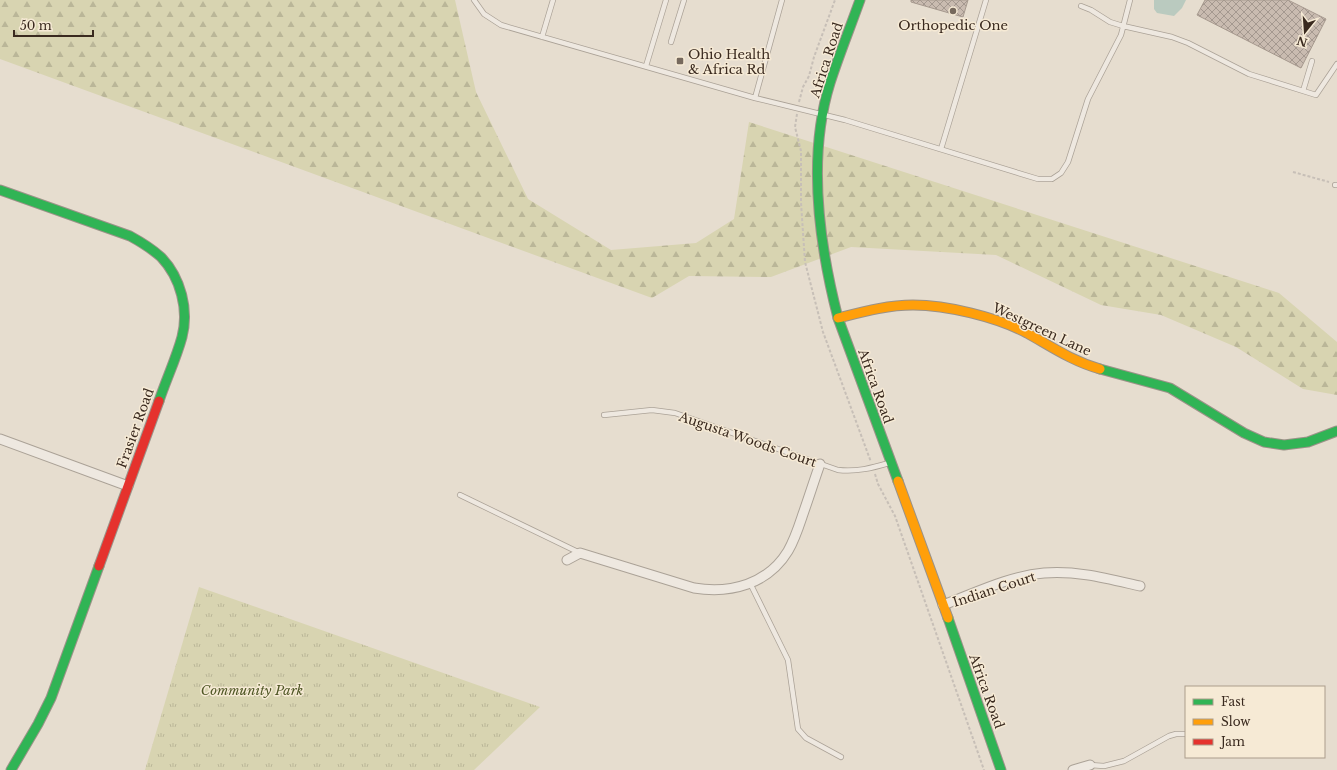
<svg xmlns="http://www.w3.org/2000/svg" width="1337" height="770" font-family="'Libre Baskerville',serif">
  <defs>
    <pattern id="grass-tufts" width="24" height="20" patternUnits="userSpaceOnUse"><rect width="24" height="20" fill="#d8d4b1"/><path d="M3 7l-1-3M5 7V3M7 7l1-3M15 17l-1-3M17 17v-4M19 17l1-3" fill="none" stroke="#bab698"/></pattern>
    <pattern id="forest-firs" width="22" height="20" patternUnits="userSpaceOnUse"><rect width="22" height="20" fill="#d8d4b1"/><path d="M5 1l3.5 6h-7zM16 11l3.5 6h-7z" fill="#bab698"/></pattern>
    <pattern id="building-cross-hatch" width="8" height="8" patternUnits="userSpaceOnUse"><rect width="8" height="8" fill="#c9bbb0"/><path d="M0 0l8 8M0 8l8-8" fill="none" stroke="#a4988f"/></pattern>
  </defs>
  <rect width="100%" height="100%" fill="#e6ddcf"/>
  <path fill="url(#grass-tufts)" d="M199,587L540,707L474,770H145Z"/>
  <path fill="url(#forest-firs)" d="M0,0H455L476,92L528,199L611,250L696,243L734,219L749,122L1279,293L1337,342V395L1303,389L1236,347L1161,315L1101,305L996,255L851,247L771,277L689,276L652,298L0,59Z"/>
  <path fill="#bacabf" d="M1154,0H1186L1182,8L1174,16L1157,13L1154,9Z"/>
  <path fill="url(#building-cross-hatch)" stroke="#a6998e" d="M911,0H968L963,17L911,2Z
    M1205,0H1288L1326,19L1301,68L1197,15Z"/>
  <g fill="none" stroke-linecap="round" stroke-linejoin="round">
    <g stroke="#aba297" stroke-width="6">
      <path id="lane" d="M474,0L484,14L501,25L755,98L845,120L1038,179H1052L1061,173L1068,162L1088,99L1121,35L1130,0
        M1081,6L1091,10L1110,22L1123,26L1172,37L1188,43L1249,74L1316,95L1337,64
        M542,37L553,0
        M671,42L684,0
        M646,66L666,0
        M1303,91L1312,61
        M755,98L782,0
        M941,149L986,0
        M1335,185H1337
        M604,415L652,410L675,413L838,470C857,472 872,468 889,463
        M460,495L580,553
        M750,583L788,660L798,729L806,738L841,757
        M1090,765L1104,766L1124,761L1169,736L1176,734H1186"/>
    </g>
    <g stroke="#aba297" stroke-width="11">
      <path id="street" d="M0,439L128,486
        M567,560L580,553L694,588C731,594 768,584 788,551C795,539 799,526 803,514C809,497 814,481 820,464
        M943,605C975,593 1009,576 1044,573C1076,570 1109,579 1140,586
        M1073,770L1090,765"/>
    </g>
    <g stroke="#9b9288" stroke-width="11">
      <path id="fast" d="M860,0C850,28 839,55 830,83C807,157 819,244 838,318L898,481
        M0,190L130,236C141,242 152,249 161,257C181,278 189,310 182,337C176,359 166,380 159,401
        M1100,369L1170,388L1244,433L1264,442L1284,445L1308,442L1337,431
        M948,618L1001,770
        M11,770L38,724L51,698L99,566"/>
    </g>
    <g stroke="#9b9288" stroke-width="11">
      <path id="slow" d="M838,318C862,312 887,305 913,305C947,305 996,317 1027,333C1052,347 1072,361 1100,369
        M898,481L948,618"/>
    </g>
    <g stroke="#9b9288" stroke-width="11">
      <path id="jam" d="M99,566L159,401"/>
    </g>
    <path stroke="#c7bfb7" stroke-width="2" stroke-dasharray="3 2" stroke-linecap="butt" d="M799,102L803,87L809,76L814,57L835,0
      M797,114L795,127L801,151V203L805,262L823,332L871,462
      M1293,172L1329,182
      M875,474L878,484L895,516L984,770"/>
    <use href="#lane" stroke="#eee8e0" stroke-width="4.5"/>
    <use href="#street" stroke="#eee8e0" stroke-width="9"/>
    <use href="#fast" stroke="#30b455" stroke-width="9"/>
    <use href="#slow" stroke="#ff9f0a" stroke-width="9"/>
    <use href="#jam" stroke="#e5322d" stroke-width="9"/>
  </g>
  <g fill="#76695d" stroke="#f6ead5" stroke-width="1.5">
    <circle cx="953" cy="11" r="4"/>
    <rect x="676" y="57" width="8" height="8" rx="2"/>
  </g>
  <g text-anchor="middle" stroke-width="3" stroke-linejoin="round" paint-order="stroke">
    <g font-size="13" fill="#3a2a1f" stroke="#f6ead5">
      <text x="953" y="30">Orthopedic One</text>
      <text x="688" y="59" text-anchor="start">Ohio Health<tspan x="688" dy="15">&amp; Africa Rd</tspan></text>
    </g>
    <g font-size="13" fill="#3a2a1f" stroke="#f6ead5">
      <text transform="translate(826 60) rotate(-72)" y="5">Africa Road</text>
      <text transform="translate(1042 329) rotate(25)" y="5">Westgreen Lane</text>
      <text transform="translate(876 386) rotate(70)" y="5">Africa Road</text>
      <text transform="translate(135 428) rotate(-70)" y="5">Frasier Road</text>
      <text transform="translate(748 439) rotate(19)" y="5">Augusta Woods Court</text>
      <text transform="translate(994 589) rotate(-18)" y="5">Indian Court</text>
      <text transform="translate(987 691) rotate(70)" y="5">Africa Road</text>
    </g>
    <g font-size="13" font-style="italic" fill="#4f5725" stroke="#f6ead5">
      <text x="252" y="695">Community Park</text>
    </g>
  </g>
  <rect x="1185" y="686" width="140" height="72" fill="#f6ead5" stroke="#ab9d8c"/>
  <rect x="1193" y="699" width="20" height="6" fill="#30b455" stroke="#ab9d8c"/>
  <text x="1221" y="706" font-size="12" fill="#3a2a1f">Fast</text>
  <rect x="1193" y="719" width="20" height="6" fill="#ff9f0a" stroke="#ab9d8c"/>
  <text x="1221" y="726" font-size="12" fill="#3a2a1f">Slow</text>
  <rect x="1193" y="739" width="20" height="6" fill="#e5322d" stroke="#ab9d8c"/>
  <text x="1221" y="746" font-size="12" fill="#3a2a1f">Jam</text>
  <g transform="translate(1305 32) rotate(197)" stroke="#f6ead5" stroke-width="3" paint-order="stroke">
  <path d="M0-3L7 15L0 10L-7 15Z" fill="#3a2a1f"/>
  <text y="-6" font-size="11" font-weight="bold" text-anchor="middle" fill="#3a2a1f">N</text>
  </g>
  <path d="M14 30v6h79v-6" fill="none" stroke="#3a2a1f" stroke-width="2"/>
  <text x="20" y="30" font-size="12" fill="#3a2a1f" stroke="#f6ead5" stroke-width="3" paint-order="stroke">50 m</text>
</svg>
